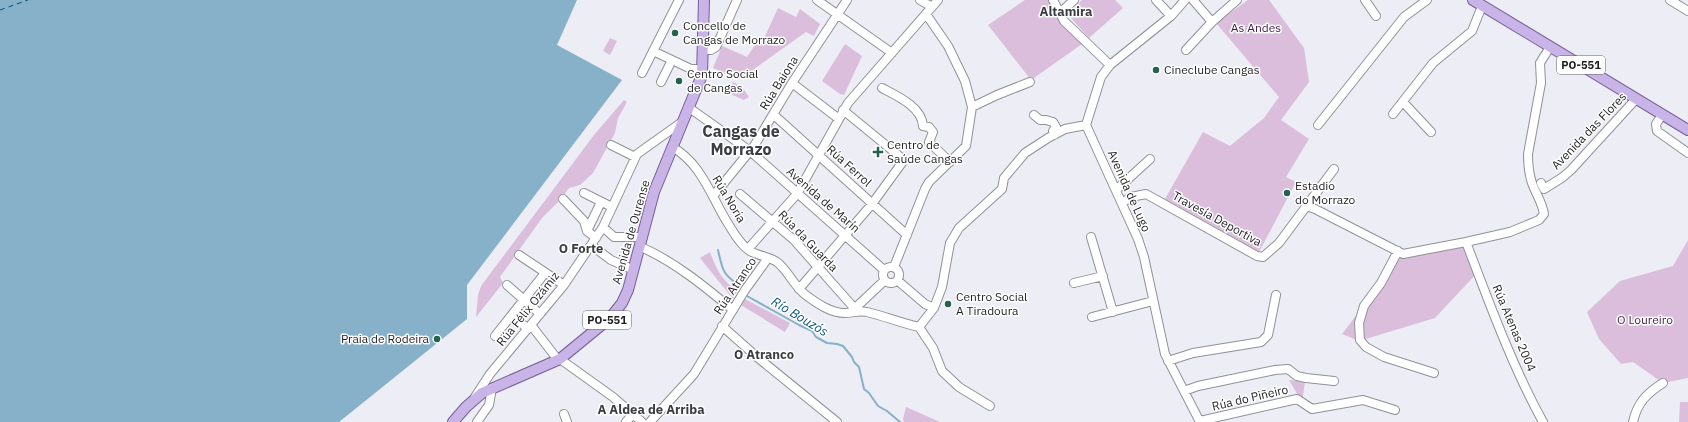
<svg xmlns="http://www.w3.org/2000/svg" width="1688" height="422" font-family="'IBM Plex Sans',sans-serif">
  <rect width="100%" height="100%" fill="#ecedf5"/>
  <path fill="#dabedc" d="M1025,0H1048L1061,23L1082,44L1031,80L988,25Z
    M1082,0H1115L1123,8L1089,38L1069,16L1070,12Z
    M1248,0H1269L1304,48L1309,82L1281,120L1309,139L1286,177L1296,182L1259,252L1165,199L1203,132L1230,146L1264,118L1279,97L1216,23Z
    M778,8L796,17L800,9L820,24L814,36L806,32L740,79L713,68L722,46L747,57L755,45H761Z
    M610,38L617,41L610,55L603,51Z
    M845,44L862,56L844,95L840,94L822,81Z
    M733,82L742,87L749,97L744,100L728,93Z
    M624,100L627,102L618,118L615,133L593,173L580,185L569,188L561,199L542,218L500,277L503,283L476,317L478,295L481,286L594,135Z
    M1688,240V378L1663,383L1633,362L1621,364L1599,339L1587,312L1620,281L1673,266Z
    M1466,242L1477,273L1435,318L1359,341L1342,334L1403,254Z
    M710,252C717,270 721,279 737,291L733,299L700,258Z
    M745,299L790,323L785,332L741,305Z
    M1289,380L1305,382L1302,402Z
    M1680,402H1688V422H1679Z
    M906,407L940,422H904L903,419Z"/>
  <path fill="#87b0c9" d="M0,0H577L557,45L622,80L467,285V319L339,422H0Z"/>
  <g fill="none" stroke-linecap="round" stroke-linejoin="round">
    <path stroke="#87b0c9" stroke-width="2" d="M718,250C723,273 723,274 742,288
      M747,296L799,325L812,331L816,337L827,343L837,344L843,346L852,357L854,362L859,367L864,389L869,393L878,406L887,411L900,422"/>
    <path stroke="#035375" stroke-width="1" stroke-dasharray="5 4" stroke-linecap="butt" d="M0,10L28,0"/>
    <g stroke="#909198" stroke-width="10">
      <path id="minor" d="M817,0L892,53
        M920,0L932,7
        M1053,0L1064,21L1110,65
        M1156,0L1171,16
        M1185,0L1171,16L1110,65L1101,77L1086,125L1138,239L1144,257L1165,354L1200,422
        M1193,0L1212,22
        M1365,0L1376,16
        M1670,0L1688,11
        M1060,13L1074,0
        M703,50H711L716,47L737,0
        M1186,50L1212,22L1237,0
        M653,51L691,69H702
        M642,73L679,0
        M661,82L672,60
        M792,83L839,119
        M882,88C897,96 922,107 923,126L929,127L933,132L929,142L950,162
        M1403,102L1431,132
        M688,107L750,151L884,270
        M972,107L997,95L1030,82
        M1393,114L1433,63L1472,31L1482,6
        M774,115L907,235
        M1034,115L1040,120H1046L1053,122L1056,127L1053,131L1054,135
        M1662,115L1656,124L1657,131L1688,153
        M1318,125L1404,17L1427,0
        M611,145L635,157
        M672,147C701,163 711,196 727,222C733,231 741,247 752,252C760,256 770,257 777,262C788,270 794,287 807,296C818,304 831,313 845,313C852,313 860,310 867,312C884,316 901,323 919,327
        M1541,183L1544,189L1563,177L1571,170L1636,99
        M1116,190L1150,159
        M584,193L612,207
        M740,194L794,240L855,309
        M714,195L754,146L792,83L847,0
        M563,199L584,221L587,231L596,238
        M1122,203L1131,197L1146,194L1257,256L1263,257L1279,243L1334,169
        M1307,206L1315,209L1403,254L1466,242L1510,232L1539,220L1544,214C1542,202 1536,194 1532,183C1529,174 1528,164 1528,154L1541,83L1540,63L1550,47
        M603,227L614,237H643
        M587,231L601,202
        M1091,237L1113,312
        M1466,242C1489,302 1512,366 1543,422
        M591,245L611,260L634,270
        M641,247C675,262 704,286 733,310
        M748,249L797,194L848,103L938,0
        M1398,251L1381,283L1364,306L1359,323L1360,340L1366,347L1384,357L1434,373
        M519,255L564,285
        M894,267L925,189L929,182L966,146L972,107L965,81L948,46L926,14
        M883 275a8 8 0 1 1 16 0a8 8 0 1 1-16 0Z
        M897,280L925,304L934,308
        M1074,283L1103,276
        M507,285L540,314
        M799,289L872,204L904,160L843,110
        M851,312L885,280
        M512,315L528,329
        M1092,317L1153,301
        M531,325L558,360
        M722,326L757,357L837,422
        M919,327L934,308L942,287L950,243L959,228L1002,189L1004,178L1025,153L1048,138L1065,129L1086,125
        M919,327L933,348L942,371L959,387L990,406
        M495,336L545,273
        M560,359L613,397L642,422
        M1168,361L1193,353L1261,342L1268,335L1276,295
        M1184,391L1198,386L1275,370L1288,369L1297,376L1306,378L1334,381
        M475,397L490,374L564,285L591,245L603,227L637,154L682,122
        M564,414L567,422
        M1200,421L1297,399L1312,409L1363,400L1395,410
        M477,422L489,405L492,388
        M626,422L633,414
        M650,422L694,374L745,290L768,258
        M1633,422C1637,403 1647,393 1663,383"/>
    </g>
    <g stroke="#765f99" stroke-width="12">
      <path id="major" d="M1473,0L1688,130
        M453,422L466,407L482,393L560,359L610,318L622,303L628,290L654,192L702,75L704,0"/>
    </g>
    <use href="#minor" stroke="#fff" stroke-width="8"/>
    <use href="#major" stroke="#c9b4e8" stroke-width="10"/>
  </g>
  <g fill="#25624e" stroke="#fff" stroke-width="1.5">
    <circle cx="675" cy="33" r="4"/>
    <circle cx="1156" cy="70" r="4"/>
    <circle cx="679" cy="81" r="4"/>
    <path d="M876 146h4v4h4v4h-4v4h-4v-4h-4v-4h4z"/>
    <circle cx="1287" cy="193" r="4"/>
    <circle cx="948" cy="304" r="4"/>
    <circle cx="437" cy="339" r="4"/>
  </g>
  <g text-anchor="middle" stroke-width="3" stroke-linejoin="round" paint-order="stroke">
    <g fill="#fff" stroke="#626264" stroke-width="1">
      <rect x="1557" y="56" width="48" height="18" rx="3"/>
      <rect x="583" y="311" width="48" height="18" rx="3"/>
    </g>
    <g font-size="11" font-weight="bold" fill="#1f1f22">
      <text x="1581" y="69">PO-551</text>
      <text x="607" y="324">PO-551</text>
    </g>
    <g font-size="12" fill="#1f1f22" stroke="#fff" text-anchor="start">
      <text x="683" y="30">Concello de<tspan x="683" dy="14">Cangas de Morrazo</tspan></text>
      <text x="1164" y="74">Cineclube Cangas</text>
      <text x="687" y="78">Centro Social<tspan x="687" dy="14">de Cangas</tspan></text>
      <text x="887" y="149">Centro de<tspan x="887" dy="14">Saúde Cangas</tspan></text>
      <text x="1295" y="190">Estadio<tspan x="1295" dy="14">do Morrazo</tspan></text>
      <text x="956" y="301">Centro Social<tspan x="956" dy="14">A Tiradoura</tspan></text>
      <text x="429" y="343" text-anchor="end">Praia de Rodeira</text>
    </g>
    <g font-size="12" fill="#421b46" stroke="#fff">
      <text x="1256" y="32">As Andes</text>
      <text x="1645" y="324">O Loureiro</text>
    </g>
    <g font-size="12" fill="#1f1f22" stroke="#fff">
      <text transform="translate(779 83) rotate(-58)" y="4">Rúa Baiona</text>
      <text transform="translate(1589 131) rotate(-46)" y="4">Avenida das Flores</text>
      <text transform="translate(849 166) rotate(42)" y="4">Rúa Ferrol</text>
      <text transform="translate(1129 191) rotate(66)" y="4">Avenida de Lugo</text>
      <text transform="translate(729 199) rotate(59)" y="4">Rúa Noria</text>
      <text transform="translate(823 200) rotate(41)" y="4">Avenida de Marín</text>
      <text transform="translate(1217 219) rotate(29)" y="4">Travesía Deportiva</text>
      <text transform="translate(631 232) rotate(-74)" y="4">Avenida de Ourense</text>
      <text transform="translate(808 241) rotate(46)" y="4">Rúa da Guarda</text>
      <text transform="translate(735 286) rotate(-56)" y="4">Rúa Atranco</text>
      <text transform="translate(528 309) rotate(-51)" y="4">Rúa Félix Ozámiz</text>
      <text transform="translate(1514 328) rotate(67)" y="4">Rúa Atenas 2004</text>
      <text transform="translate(1250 398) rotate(-13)" y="4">Rúa do Piñeiro</text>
    </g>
    <g font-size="13" font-weight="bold" fill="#3c3d42" stroke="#fff">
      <text x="1066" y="16">Altamira</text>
      <text x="581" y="253">O Forte</text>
      <text x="764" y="359">O Atranco</text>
      <text x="651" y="414">A Aldea de Arriba</text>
    </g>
    <g font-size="13" font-style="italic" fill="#035375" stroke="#fff">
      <text transform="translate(800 316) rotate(31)" y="5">Río Bouzós</text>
    </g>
    <g font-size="16" font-weight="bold" fill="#3c3d42" stroke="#fff">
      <text x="741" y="137">Cangas de<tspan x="741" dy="18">Morrazo</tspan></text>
    </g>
  </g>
</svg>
